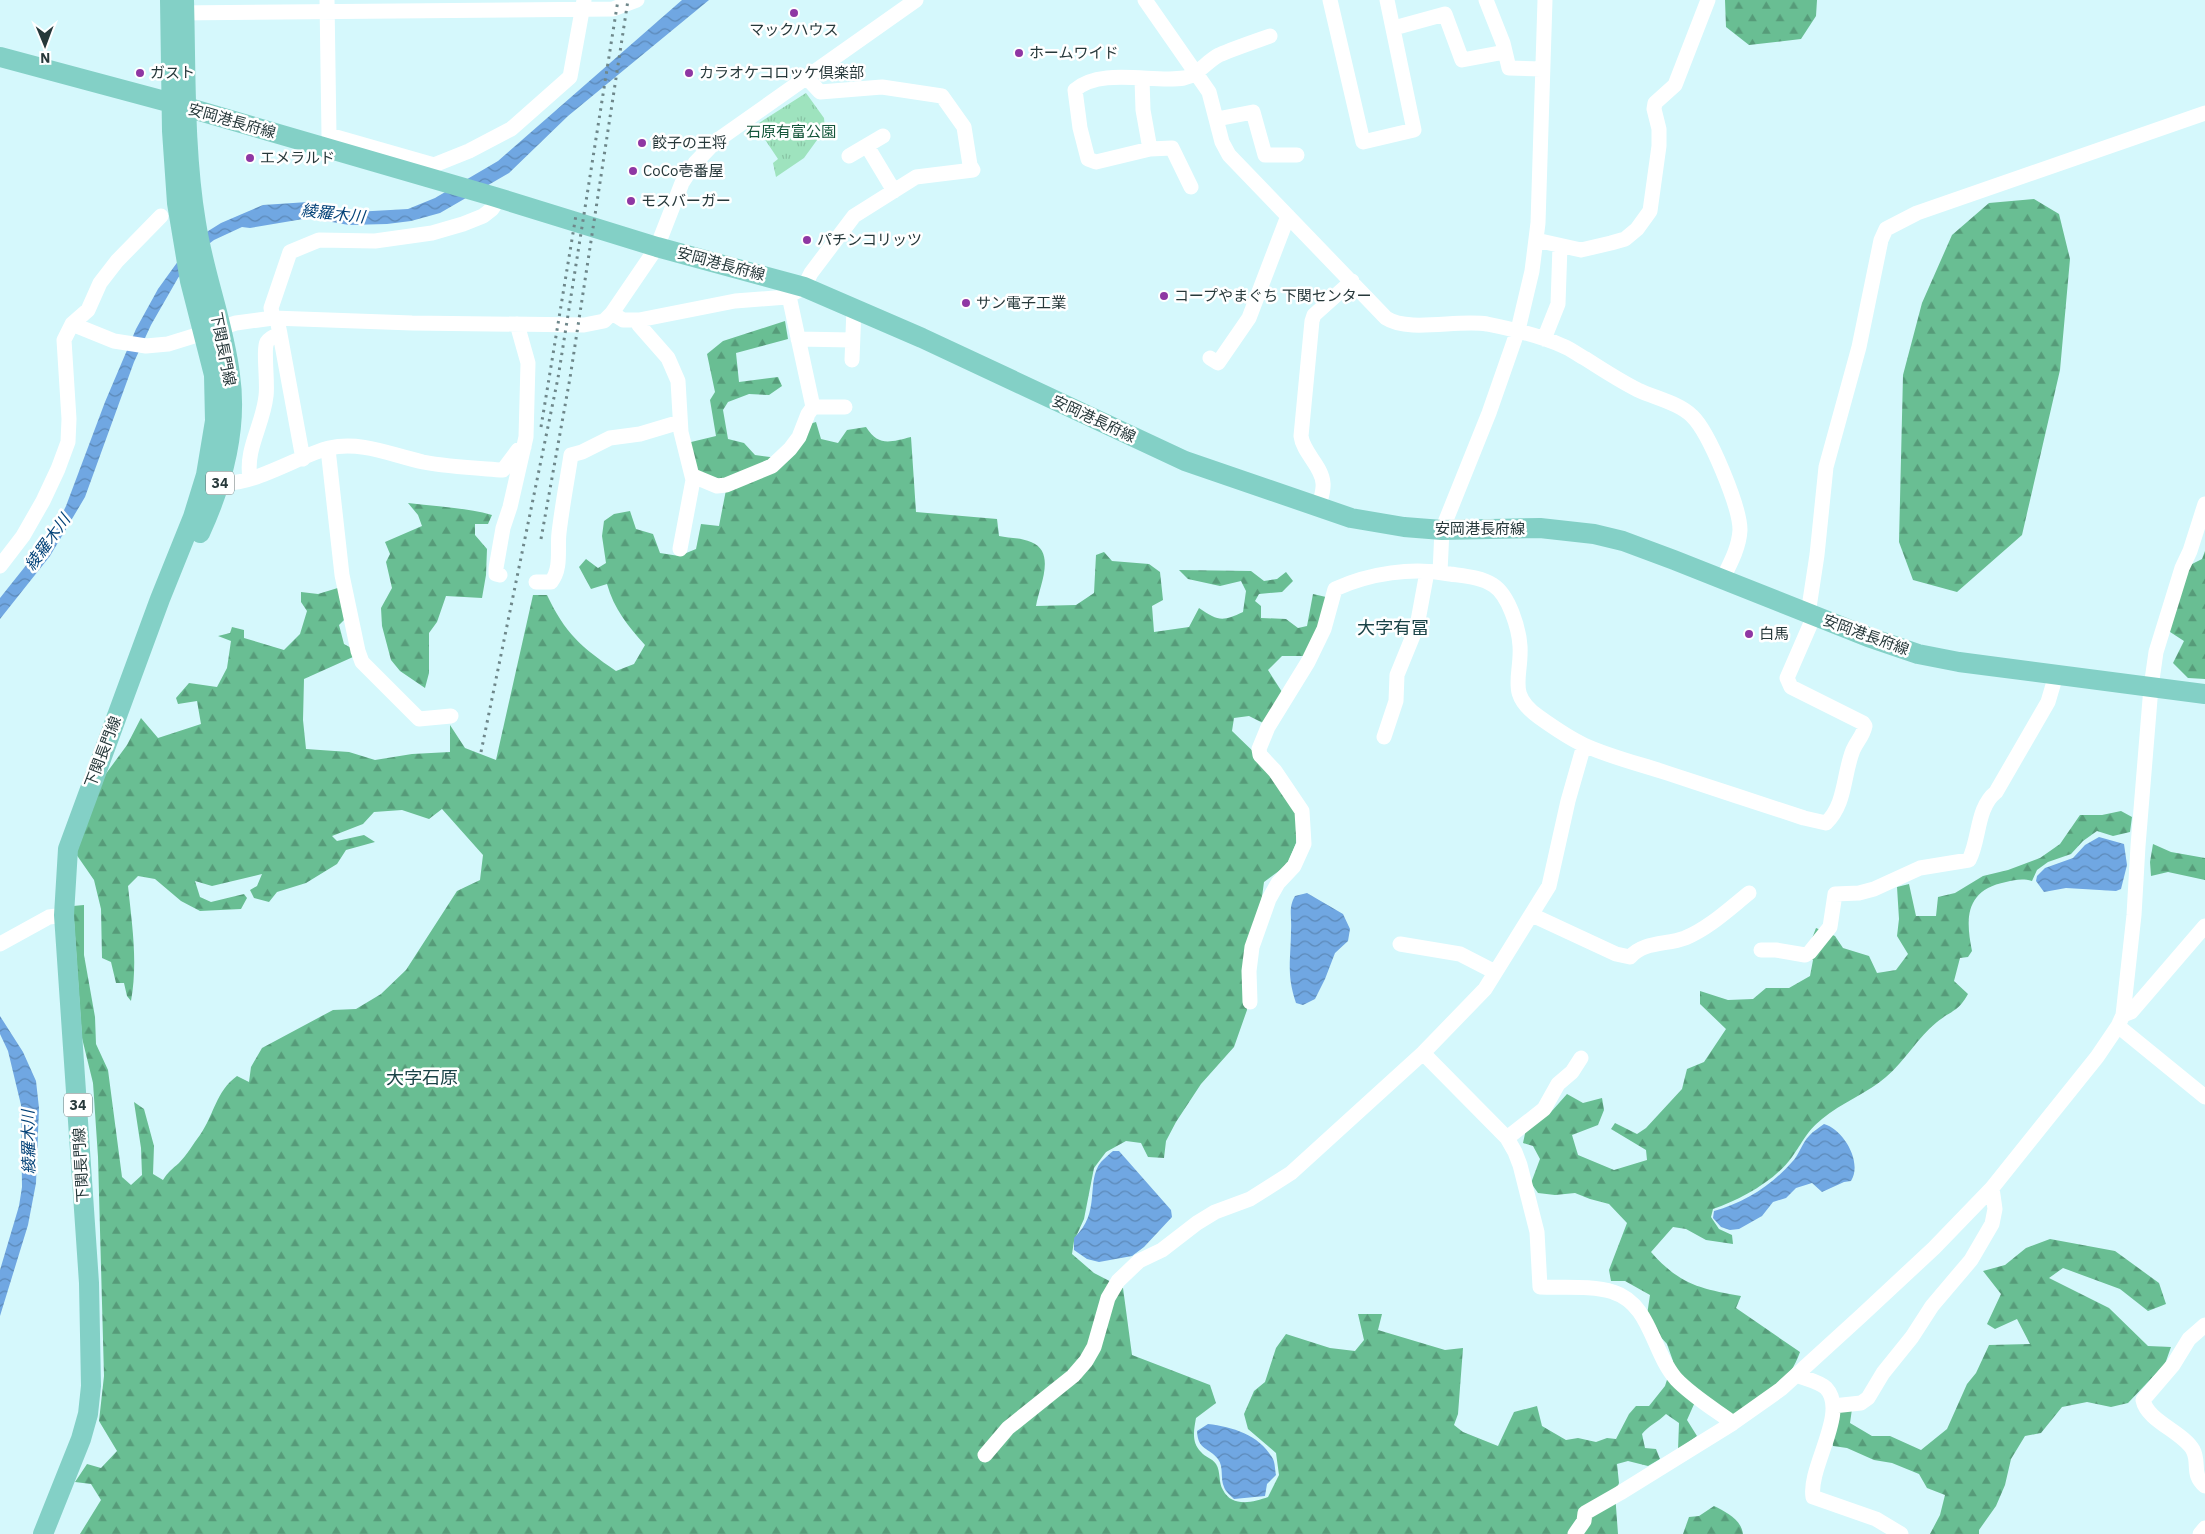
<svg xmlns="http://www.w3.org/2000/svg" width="2205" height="1534" font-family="'IBM Plex Sans','Noto Sans JP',sans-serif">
  <defs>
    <pattern id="forest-firs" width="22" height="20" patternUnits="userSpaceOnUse" patternTransform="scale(1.25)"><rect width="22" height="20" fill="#69be93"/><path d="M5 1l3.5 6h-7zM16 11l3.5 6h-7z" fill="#569b79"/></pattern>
    <pattern id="park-tufts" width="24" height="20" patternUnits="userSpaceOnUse" patternTransform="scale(1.25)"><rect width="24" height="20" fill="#9ee3be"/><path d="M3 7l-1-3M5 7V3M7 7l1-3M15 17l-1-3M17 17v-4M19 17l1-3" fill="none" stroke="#88c4a4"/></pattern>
    <pattern id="water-waves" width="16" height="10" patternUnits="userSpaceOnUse" patternTransform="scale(1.25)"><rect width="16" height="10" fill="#70a7e2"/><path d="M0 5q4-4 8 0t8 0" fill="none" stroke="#5c89b8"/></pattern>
  </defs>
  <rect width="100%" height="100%" fill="#d5f8fc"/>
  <path fill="url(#forest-firs)" d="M1725,0H1817L1816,16L1801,39L1749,45L1726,27Z
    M2034,199L2059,214L2070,259L2060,370L2022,535L1957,592L1913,580L1899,542L1903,375L1922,303L1952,235L1989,203Z
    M785,321L788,339L736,353L739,382L778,377L782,386L769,395L749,394L728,402L723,410L728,439L744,443L755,455L778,458L806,425L816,422L821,439L838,443L847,430L866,427C879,447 890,442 911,437L916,512L997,519L999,536C1009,538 1022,538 1031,542C1057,552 1039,587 1036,606L1076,605L1094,593L1096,555L1104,552L1112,561L1149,564L1160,572L1163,600L1152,606L1154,632L1189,627L1199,608C1218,621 1222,622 1243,612L1246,591L1241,581L1220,586L1188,579L1179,570L1251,571L1264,581L1277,579L1286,572L1293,581L1282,592L1259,594L1255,601L1261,606V618L1286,619L1298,628L1307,626L1313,594L1326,597L1322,622L1304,656H1282L1268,670L1282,692L1265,724L1249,716L1234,718L1232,731L1262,760L1297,812L1296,843L1287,865L1264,882L1261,904L1245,964L1247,1010L1234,1047L1201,1084L1176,1122L1166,1141L1164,1158L1148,1157L1141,1143L1126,1141L1106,1152L1094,1168L1084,1219L1074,1241L1072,1254L1094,1273L1123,1288L1132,1355L1210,1385L1216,1403L1196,1418C1194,1430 1191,1442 1201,1452C1205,1457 1212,1458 1216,1464C1221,1472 1218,1482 1223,1490C1232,1508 1254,1502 1268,1497L1279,1475L1276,1453L1248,1429L1244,1414L1254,1391L1265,1382L1276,1348L1286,1334L1330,1348L1355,1351L1364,1340L1358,1314H1382L1378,1330L1445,1350L1463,1348L1458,1414L1454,1425L1463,1432L1498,1446L1514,1412L1537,1406L1542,1426L1566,1440L1578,1438L1596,1442L1607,1438L1616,1439L1629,1414L1636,1406H1649L1665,1386L1673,1361L1667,1344L1657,1333L1647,1315L1650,1295L1625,1281H1611L1609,1270L1627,1223L1609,1204L1590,1199L1575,1193L1555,1195L1538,1193L1531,1183L1540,1159L1533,1146L1523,1143L1526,1129L1551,1112L1567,1094L1583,1103L1602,1098L1604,1110L1598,1125L1572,1135L1578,1155L1614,1170L1647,1160L1646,1150L1611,1129L1615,1123L1637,1134L1646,1128L1682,1089L1687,1069L1704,1062L1726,1029L1700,1004V991L1728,1000L1753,999L1766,988H1789L1810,976L1813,960L1809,956L1808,949L1816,928L1835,936L1843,948L1869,956L1877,973L1896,970L1908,954L1897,936L1899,919L1897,887L1909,884L1916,916H1936L1938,897L1955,893L1983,876L2008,870L2040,858L2060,844L2080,815H2102L2121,811L2132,817L2130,832L2113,836L2097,831L2083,841L2071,854L2048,862L2037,870L2032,881C2022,878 2015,880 2006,882C1966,890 1965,917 1972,951L1968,957L1960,958L1954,981L1968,994C1958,1012 1952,1010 1937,1022C1918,1037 1905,1061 1886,1077C1869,1092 1841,1103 1822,1119C1806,1132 1803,1142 1792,1157C1775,1181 1740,1200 1713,1209L1711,1217L1719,1229L1732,1235L1733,1244L1706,1240L1686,1229L1673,1227L1651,1252C1679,1284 1700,1289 1741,1296L1736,1308L1800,1352C1788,1387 1762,1397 1733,1416L1699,1393L1687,1420L1697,1436L1678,1450L1679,1423L1666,1414C1658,1422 1648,1426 1642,1434L1645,1448L1656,1449L1660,1459L1648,1466L1628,1461L1617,1464L1619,1483L1615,1493L1618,1534H80L101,1500L91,1484L75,1482L87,1464L101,1468L117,1451L99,1421L104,1376L98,1157L93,1083L82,1038L73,906L84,905V955L95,1017L96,1044L108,1070L122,1177L131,1185L142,1175L141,1148L134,1102L144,1109L154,1146L153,1174L163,1180C168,1172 172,1169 179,1163C187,1155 193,1144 200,1135C214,1115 216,1091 237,1076L249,1082L251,1067L262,1048L333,1010L356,1009L381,994L406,970L457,891L480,880L483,855L442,809L429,819L402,810L374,812L363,824L332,836L337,841L364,835L375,842L346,850L337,864L306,883L277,892L269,902L254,898L250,890L257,886L262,874L212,886L195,881L200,897L211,902L244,894L247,898L241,909L200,911L181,901L155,879L138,876L128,886C132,925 138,962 131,1001L127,996L124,983H116L111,962L102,958L101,909L94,880L76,854L105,775L127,745L141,718L158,738L201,724L197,701L178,704L176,698L189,683L217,687L227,668L231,641L218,636L230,633L232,627L244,630V638L284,650L300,634L307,611L301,602V592L318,594L341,587L346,618L339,625L344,644L353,649V657L304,679L303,720L306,749L349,752L375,760L412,754L450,752V725L465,748L496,760L533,595H547C565,633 581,647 616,671L634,664L645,645C628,626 614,609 607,584L591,589L579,567L586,559L598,568L606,563L602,536L604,521L614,514L630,511L636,529L653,534L660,553L679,556L696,549L701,524L719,526L726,490L696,473L687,443L716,436L710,400L715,392L707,354L723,341Z
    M408,503C437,507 464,507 492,515L488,524H475V535L487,549L486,575L482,598L446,596L437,622L429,633V673L425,688L400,671L391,660L382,626L381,608L392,588L386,562L390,554L385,542L422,526L418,515Z
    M2205,551V679L2188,678L2173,663L2184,641L2167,630L2188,566L2202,559Z
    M2153,844L2171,852L2205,858V880L2168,872L2151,876L2150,862Z
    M2050,1239L2115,1251L2159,1283L2166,1304L2148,1311L2120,1289L2063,1268L2049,1278L2109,1308L2148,1346L2171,1347L2165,1364L2128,1403L2111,1407L2087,1402L2062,1407L2041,1433L2025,1436L2011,1459L2005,1485L1996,1506L1979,1530V1534H1930L1940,1515L1945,1495L1927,1488L1919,1474L1892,1463L1874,1460L1847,1448L1833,1446L1831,1438L1834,1410L1852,1409L1850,1423L1872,1436H1890L1921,1450L1947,1429L1967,1384L1976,1373L1989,1345L2030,1344L2017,1319L1995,1329L1987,1324L2001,1294L1983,1271L2005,1265L2026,1248Z
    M1714,1506C1726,1512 1741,1519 1743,1534H1683L1689,1517L1699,1516Z"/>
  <path fill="url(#park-tufts)" d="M806,93L824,118L825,129L804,158L776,177L773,163L778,159L758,129L759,123Z"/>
  <path fill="url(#water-waves)" d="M682,0H709L568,116L509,173L440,213L411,221L387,224L349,225L309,218L250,228L242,227L214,240L198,252L178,278L151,325L134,362L85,497L50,556L0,619V598L55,529L66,506L105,402L136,329L158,289L189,246L205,233L221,223L263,205L308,202L355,212L408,209L435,198L498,161Z
    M2099,837L2124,844L2127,865L2121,889L2116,891L2066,888L2044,892L2036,881L2037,876L2045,868L2073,858L2085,845Z
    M1307,893L1343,914L1350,929L1348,941L1335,953L1325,979L1315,999L1303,1005L1296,1003C1286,973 1291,960 1291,930C1292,917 1288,908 1295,896Z
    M0,1016L23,1052L36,1081L39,1108L36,1183L28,1225L0,1316V1270L19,1206L22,1187L21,1105L8,1051L0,1034Z
    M1824,1124C1843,1129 1863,1162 1851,1181L1844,1182L1822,1192L1812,1183L1796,1188L1786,1198L1773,1202L1762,1216L1739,1229L1730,1230L1721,1227L1713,1218L1714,1211C1744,1203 1772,1185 1792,1162C1799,1155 1802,1143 1809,1136C1813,1131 1819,1128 1824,1124Z
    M1113,1151H1119L1171,1210L1172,1217L1144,1247L1132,1256L1099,1262L1087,1259L1074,1250V1238C1102,1212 1085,1182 1101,1162C1105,1158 1109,1154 1113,1151Z
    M1208,1424C1233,1427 1260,1435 1273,1459C1275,1463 1275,1470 1276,1475L1267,1484L1265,1496L1234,1499C1231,1496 1225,1491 1224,1487C1220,1478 1224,1467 1218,1459C1209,1447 1198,1451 1197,1431Z"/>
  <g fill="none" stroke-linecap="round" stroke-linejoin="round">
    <path stroke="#fff" stroke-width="15" d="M327,0L329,135L434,165L469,151L511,129L570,77L584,0
      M1145,0L1209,92L1222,142L1229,155L1386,318C1409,333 1458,319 1487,324C1512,329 1539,335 1563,346C1571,349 1578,355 1586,359C1603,370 1620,381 1638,390C1655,398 1679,403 1692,416C1709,432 1740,507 1740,530C1739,548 1730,564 1722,580
      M1330,0L1363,142L1414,130L1387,0
      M1486,0L1503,43L1509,68L1542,69
      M174,13L613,9L637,0
      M1394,28L1445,14L1462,60L1505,52
      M1142,79L1143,110L1150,149
      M1217,119L1253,112L1265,155H1297
      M867,146L894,191
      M849,156L883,136
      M1191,187L1172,148L1150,149L1096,162L1088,159L1080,128L1075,90C1100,67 1154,83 1184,78C1198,75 1207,61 1219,55C1235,48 1253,42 1270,36
      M1536,240L1581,250L1611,243L1625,239L1637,229L1650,211L1659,146V129L1654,109L1655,103L1675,85L1708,0
      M789,296L813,407H845
      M612,313L623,320H639L735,301L787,297L804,287L811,273L854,216L916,177L973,170L970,165L964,127L942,96L882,87L820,92L806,77
      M273,318L271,308L290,252L319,240L375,241L432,233L463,224L483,216L492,209L499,198
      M639,320V325L668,358L678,381L681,432L693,480L680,549
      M72,324L114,341L146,346L168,344L236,323L273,318L412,323L584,325L604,321L612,313L657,247L682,183L695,163L715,142L916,0
      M280,334L303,459
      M798,339L852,340
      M1544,339L1558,304L1560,246
      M1210,358L1218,363L1249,318L1288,216
      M852,360L854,308
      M328,449L342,575L358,651L362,662L419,719L451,716
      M693,476L717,486L726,485L772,466L790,449L799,437L808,414L813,407
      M250,478C245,449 263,425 266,396C268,384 263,349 267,342C270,337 275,336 280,334L277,319
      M221,482C247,489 302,454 329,448C362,441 391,455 423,462C449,467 476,468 503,470L518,450L524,447
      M1319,507C1320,500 1324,491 1323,483C1322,466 1303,453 1301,436L1312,321L1314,315L1352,281
      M0,566L23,536L43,501L58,469L68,442L69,419L64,340L72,324L88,310L100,283L117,261L161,216
      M1440,572L1442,530L1489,413L1518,330L1532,271L1538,223L1545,0
      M500,575L496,574V568L503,528L510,507L526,437L528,363L517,324
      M536,582H551C562,568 557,549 559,533C562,507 567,481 571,455L582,452L610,438L640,434L680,422
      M1808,614L1817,555L1826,467L1859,347L1881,240L1886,229L1917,213L2205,113
      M1384,737L1396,701L1397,675L1417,626L1427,572
      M1532,915L1616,954L1630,957C1644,941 1667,945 1685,938C1709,928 1729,909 1749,893
      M0,944L49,917L64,915
      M1400,944L1460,954L1495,972
      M1761,950H1776L1805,955L1810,952L1830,927L1835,894L1859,893L1874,889L1920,868L1969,860C1980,839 1976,808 1996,792L2048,702L2056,675
      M1250,1002L1249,971L1252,947L1269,899L1278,883L1294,866L1304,844L1302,811L1275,771L1260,755L1259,749L1268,727L1308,662L1324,629L1335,589C1370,573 1412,567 1450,574C1464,576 1481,577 1493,585C1509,595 1519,629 1520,646C1522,677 1506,694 1539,717C1553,727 1569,738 1584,745C1610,757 1640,764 1667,773C1713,788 1758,803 1804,818L1826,823C1846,804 1843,775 1853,750C1857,741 1863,736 1865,726L1863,723L1791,687L1787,678L1814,616
      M2123,1015L2131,1012L2205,926
      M2118,1026L2205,1097
      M1423,1053L1507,1138L1515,1152L1520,1165L1537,1232L1540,1287C1561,1288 1593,1285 1613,1292C1651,1304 1652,1352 1676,1379C1692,1396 1714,1409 1733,1423
      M1507,1138L1544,1109L1558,1084L1572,1072L1581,1058
      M2205,1325L2189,1339L2173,1365L2143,1400C2147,1421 2183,1432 2193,1450C2200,1463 2191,1474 2205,1486
      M1797,1375C1805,1379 1819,1381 1826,1388C1849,1412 1808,1467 1813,1497L1876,1519L1901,1534
      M1833,1406L1861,1403L1868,1398L1883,1373L1912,1337L1932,1306L1971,1260L1992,1224L1995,1209L1992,1188
      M985,1455L1008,1428L1073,1376L1086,1361L1094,1347L1108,1298L1118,1281L1139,1261L1162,1250L1197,1223L1215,1212L1250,1199L1291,1173L1423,1053L1485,989L1549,886L1568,801L1584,745
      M1575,1534L1584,1521L1585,1513L1620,1493L1733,1423L1781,1389L1861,1316L1934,1248L1992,1188L2097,1057L2118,1026L2123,1015L2134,915L2138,846L2151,687L2156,652L2182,568L2190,551L2205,504
      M2200,1534L2205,1528"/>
    <path stroke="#83d0c6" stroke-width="20" d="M184,0C186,73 184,151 196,223C204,275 224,324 230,375C238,430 223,483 200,533
      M0,57L172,103L492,196L657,247L804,287L922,338L1185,461L1351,518L1404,527L1442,530L1540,528L1594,534L1623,541L1674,560L1868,637L1918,654L1959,662L2205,694
      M43,1534L81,1439L88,1414L91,1386L89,1283L64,915L68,849L160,599L193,517L206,475L215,421L214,375L190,281L177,203L172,131L170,0"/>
    <path stroke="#6e878a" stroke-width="3" stroke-dasharray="2.5 5" stroke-linecap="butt" d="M541,427L576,215
      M541,539L570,378L628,0
      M481,752L558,378L618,0"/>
  </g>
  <g fill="#8f37a3" stroke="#fff" stroke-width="2">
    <circle cx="794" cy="13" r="5"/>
    <circle cx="1019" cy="53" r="5"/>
    <circle cx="140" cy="73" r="5"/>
    <circle cx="689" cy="73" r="5"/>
    <circle cx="642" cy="143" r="5"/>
    <circle cx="250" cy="158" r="5"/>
    <circle cx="633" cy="171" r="5"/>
    <circle cx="631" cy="201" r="5"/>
    <circle cx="807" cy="240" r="5"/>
    <circle cx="1164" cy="296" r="5"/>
    <circle cx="966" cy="303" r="5"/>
    <circle cx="1749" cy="634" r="5"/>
  </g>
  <g text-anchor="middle" stroke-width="5" stroke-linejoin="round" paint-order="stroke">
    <g fill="#fff" stroke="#677475" stroke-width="1">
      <rect x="206" y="471.5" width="28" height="23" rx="4"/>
      <rect x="64" y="1093.5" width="28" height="23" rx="4"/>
    </g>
    <g font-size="14" font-weight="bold" fill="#26383a">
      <text x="220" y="488">34</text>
      <text x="78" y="1110">34</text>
    </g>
    <g font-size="15" fill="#26383a" stroke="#fff" text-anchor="start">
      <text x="794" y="35" text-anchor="middle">マックハウス</text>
      <text x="1029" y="58">ホームワイド</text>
      <text x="150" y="78">ガスト</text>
      <text x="699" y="78">カラオケコロッケ倶楽部</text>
      <text x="652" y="148">餃子の王将</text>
      <text x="260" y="163">エメラルド</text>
      <text x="643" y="176">CoCo壱番屋</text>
      <text x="641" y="206">モスバーガー</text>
      <text x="817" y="245">パチンコリッツ</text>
      <text x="1174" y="301">コープやまぐち 下関センター</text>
      <text x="976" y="308">サン電子工業</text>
      <text x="1759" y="639">白馬</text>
    </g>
    <g font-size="15" fill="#26383a" stroke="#fff">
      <text transform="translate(232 121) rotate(16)" y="5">安岡港長府線</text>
      <text transform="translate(721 264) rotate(15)" y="5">安岡港長府線</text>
      <text transform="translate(223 349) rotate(79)" y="5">下関長門線</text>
      <text transform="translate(1094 419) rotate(25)" y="5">安岡港長府線</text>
      <text x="1480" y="534">安岡港長府線</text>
      <text transform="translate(1866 635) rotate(20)" y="5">安岡港長府線</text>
      <text transform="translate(103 752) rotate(-69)" y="5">下関長門線</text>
      <text transform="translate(81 1165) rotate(-93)" y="5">下関長門線</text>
    </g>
    <g font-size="15" fill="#14563a" stroke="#fff">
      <text x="791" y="137">石原有富公園</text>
    </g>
    <g font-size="16" font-style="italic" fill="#034278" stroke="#fff">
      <text transform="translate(333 213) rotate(6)" y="6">綾羅木川</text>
      <text transform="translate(47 542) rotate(-54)" y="6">綾羅木川</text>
      <text transform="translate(28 1142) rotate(-91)" y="6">綾羅木川</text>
    </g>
    <g font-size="18" fill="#1a4347" stroke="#fff">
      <text x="1393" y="634">大字有冨</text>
      <text x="422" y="1084">大字石原</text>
    </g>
  </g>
  <g transform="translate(45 45) rotate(179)" stroke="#ffffff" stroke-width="4" paint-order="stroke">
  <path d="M0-4L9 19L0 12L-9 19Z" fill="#26383a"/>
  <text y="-8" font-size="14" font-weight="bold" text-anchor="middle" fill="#26383a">N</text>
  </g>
</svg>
